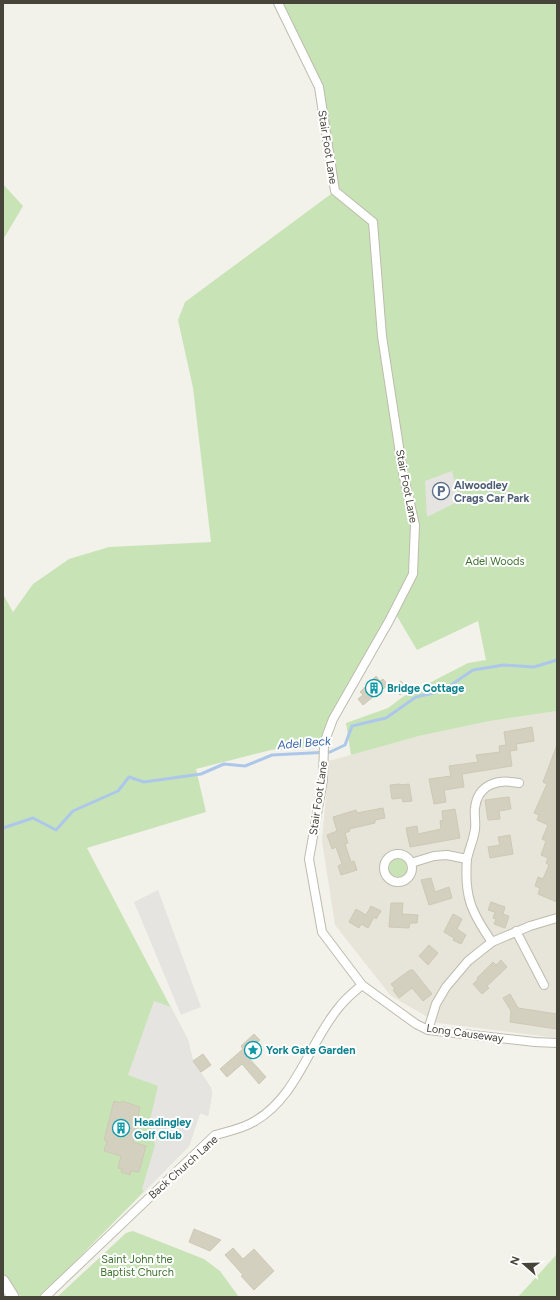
<svg xmlns="http://www.w3.org/2000/svg" width="560" height="1300" font-family="Figtree,sans-serif">
  <rect width="100%" height="100%" fill="#f3f2ea"/>
  <path fill="#e7e5d9" d="M557,711V1038L438,1023L391,996L335,925L322,841L329,761L419,736L490,721Z"/>
  <path fill="#c8e4b7" d="M278,3H557V711L490,721L419,736L351,755L346,723L388,708L404,696L468,663L486,660L478,621L417,650L392,608L333,710L319,747L271,750L196,769L206,812L87,848L188,1040L193,1061L211,1088L212,1094L208,1116L200,1113L189,1146L40,1297H21L3,1273V594L13,612L33,584L69,559L109,547L211,542L193,388L178,320L185,302L335,191L319,87Z
    M3,184L23,206L3,240Z
    M389 868a9 9 0 1 1 18 0a9 9 0 1 1-18 0Z
    M133,1231L204,1259L220,1271L239,1297H57L126,1233Z
    M556,1255L557,1297H518Z"/>
  <path fill="#e5e4e1" d="M452,471L459,501L427,517L425,481Z
    M158,890L201,1007L181,1015L134,902Z
    M154,1001L171,1007L188,1040L193,1061L211,1088L212,1094L208,1116L200,1113L189,1146L144,1192L142,1189L155,1145L150,1120L158,1086L128,1075Z"/>
  <g fill="none" stroke-linecap="round" stroke-linejoin="round">
    <path stroke="#acc7ea" stroke-width="3" d="M3,828L33,818L56,830L73,811L118,791L129,777L144,782L201,774L224,764L245,766L272,755L330,752L345,745L352,726L386,718L416,697L442,691L473,670L504,665L534,667L557,660"/>
  </g>
  <path fill="#d4d0c0" stroke="#cec8b4" d="M376,676L380,681L383,679L388,685L363,705L358,699L363,695L360,692Z
    M401,681L407,689L400,695L393,687Z
    M532,727L534,741L516,744L517,750L510,751L512,766L462,774L464,787L444,790L446,802L434,804L429,779L451,776L449,766L478,762L476,755L500,752L499,746L506,745L504,732Z
    M557,745V902L538,894L540,888L535,886L538,877L543,879L549,865L546,863L548,858L541,855L546,841L542,839L548,825L537,820L539,815L534,813L547,784L543,782Z
    M400,784V785L409,784L412,801L403,802L402,798L392,799L390,785Z
    M509,797L511,809L499,811L500,819L488,820L485,800Z
    M383,808L385,818L375,820V823L349,829L350,831L345,833L348,843L345,844L351,862L354,861L357,870L341,875L338,866L342,864L336,847L332,849L327,835L337,831L333,817L356,810L357,813Z
    M455,809L460,838L410,847L406,828L417,826L418,834L441,829L440,821L443,820L442,811Z
    M510,835L513,854L490,858L488,847L500,845L498,837Z
    M431,878L435,892L449,887L452,898L429,905L421,880Z
    M491,902L505,907L503,914L509,916L505,928L494,924L496,919L493,918L495,912L488,910Z
    M391,903H403L402,914L418,915L417,923H410L409,928L389,927Z
    M371,906L381,911L376,919L374,917L368,928L361,924L359,928L349,922L356,909L366,915Z
    M453,914L462,919L457,929L466,935L461,944L453,940L454,938L444,932Z
    M429,945L438,953L428,965L419,956Z
    M501,960L507,967L487,986L489,988L482,994L473,984L478,979L477,978L493,962L496,965Z
    M410,970H413L432,994L423,1001L412,988L399,998L393,990L395,989L391,984Z
    M510,994L518,1008L557,1014V1029L510,1022L511,1011L503,998Z
    M254,1034L260,1040L253,1047L254,1049L247,1056L266,1077L259,1084L242,1064L227,1077L220,1069L243,1049L241,1046Z
    M203,1054L211,1065L201,1072L193,1061Z
    M114,1101L121,1103L122,1101L140,1107L138,1117H139L133,1142L146,1146L139,1172L131,1171L130,1175L121,1172L122,1169L118,1168L121,1156L104,1151L107,1141L104,1140Z
    M194,1229L221,1240L210,1251L189,1242Z
    M233,1248L243,1259L254,1249L274,1271L254,1290L241,1276L243,1275L225,1255Z"/>
  <g fill="none" stroke-linecap="round" stroke-linejoin="round">
    <g stroke="#bebbad" stroke-width="10">
      <path id="minor" d="M278,3L319,87L335,191L373,222L382,336L403,473L415,525L413,574L389,621L333,719L327,735L324,744L323,780L309,859L322,932L362,985L416,1024L428,1030L535,1042L557,1043
        M384 868a14 14 0 1 1 28 0a14 14 0 1 1-28 0Z
        M467,859C469,849 474,839 475,829C476,822 474,815 475,808C478,783 499,779 519,783
        M411,863L434,856L447,855L467,859C464,896 471,912 492,942
        M516,931L544,985
        M428,1030L436,1004L446,987L468,961L492,942L530,926L557,918
        M45,1297L215,1135C228,1131 243,1129 255,1121C298,1096 309,1042 340,1006C346,998 354,992 362,985"/>
    </g>
    <g stroke="#bebbad" stroke-width="13">
      <path id="tertiary" d="M3,1281L13,1297"/>
    </g>
    <use href="#minor" stroke="#fff" stroke-width="8"/>
    <use href="#tertiary" stroke="#fff" stroke-width="11"/>
  </g>
  <defs>
    <g id="parking-ring" transform="scale(0.9)"><circle r="9.5" fill="#fff" stroke="#5c6f8a" stroke-width="1.5"/><path d="M-3.5-5.5H1a3.5 3.5 0 0 1 0 7H-1V5.5H-3.5ZM-1-3.4V-.6H.8a1.4 1.4 0 0 0 0-2.8Z" fill="#5c6f8a"/></g>
    <g id="building-ring" transform="scale(0.9)"><circle r="9.5" fill="#fff" stroke="#0f9aa8" stroke-width="1.5"/><path d="M-4-6H4V6H1V3H-1V6H-4ZM-2.5-4.3h1.7v1.8h-1.7ZM.8-4.3h1.7v1.8H.8ZM-2.5-1h1.7V.8h-1.7ZM.8-1h1.7V.8H.8Z" fill="#0f9aa8"/></g>
    <g id="sight-ring" transform="scale(0.9)"><circle r="9.5" fill="#fff" stroke="#0f9aa8" stroke-width="1.5"/><path d="M0-6L1.8-2.2L6-1.7L2.9 1.2L3.7 5.4L0 3.3L-3.7 5.4L-2.9 1.2L-6-1.7L-1.8-2.2Z" fill="#0f9aa8"/></g>
  </defs>
  <g fill-rule="evenodd">
    <use href="#parking-ring" x="441" y="491"/>
    <use href="#building-ring" x="374" y="688"/>
    <use href="#sight-ring" x="253" y="1050"/>
    <use href="#building-ring" x="121" y="1128"/>
  </g>
  <g text-anchor="middle" stroke-width="4" stroke-linejoin="round" paint-order="stroke">
    <g font-size="11" fill="#474439" stroke="#fff">
      <text transform="translate(328 147) rotate(81)" y="4">Stair Foot Lane</text>
      <text transform="translate(407 486) rotate(79)" y="4">Stair Foot Lane</text>
      <text transform="translate(318 798) rotate(-82)" y="4">Stair Foot Lane</text>
      <text transform="translate(465 1033) rotate(8)" y="4">Long Causeway</text>
      <text transform="translate(183 1167) rotate(-42)" y="4">Back Church Lane</text>
    </g>
    <g font-size="11" font-weight="bold" fill="#4e5e75" stroke="#fff" text-anchor="start">
      <text x="454" y="489">Alwoodley<tspan x="454" dy="13">Crags Car Park</tspan></text>
    </g>
    <g font-size="11" fill="#3f7430" stroke="#fff">
      <text x="495" y="565">Adel Woods</text>
      <text x="137" y="1263">Saint John the<tspan x="137" dy="13">Baptist Church</tspan></text>
    </g>
    <g font-size="11" font-weight="bold" fill="#0d838f" stroke="#fff" text-anchor="start">
      <text x="387" y="692">Bridge Cottage</text>
      <text x="266" y="1054">York Gate Garden</text>
      <text x="134" y="1126">Headingley<tspan x="134" dy="13">Golf Club</tspan></text>
    </g>
    <g font-size="12" font-style="italic" fill="#3b69aa" stroke="#fff">
      <text transform="translate(304 743) rotate(-5)" y="4">Adel Beck</text>
    </g>
  </g>
  <rect width="560" height="1300" fill="none" stroke="#474439" stroke-width="8"/>
  <g transform="translate(524 1264) rotate(290)" stroke="#ffffff" stroke-width="3" paint-order="stroke">
  <path d="M0-3L7 15L0 10L-7 15Z" fill="#474439"/>
  <text y="-6" font-size="11" font-weight="bold" text-anchor="middle" fill="#474439">N</text>
  </g>
</svg>
